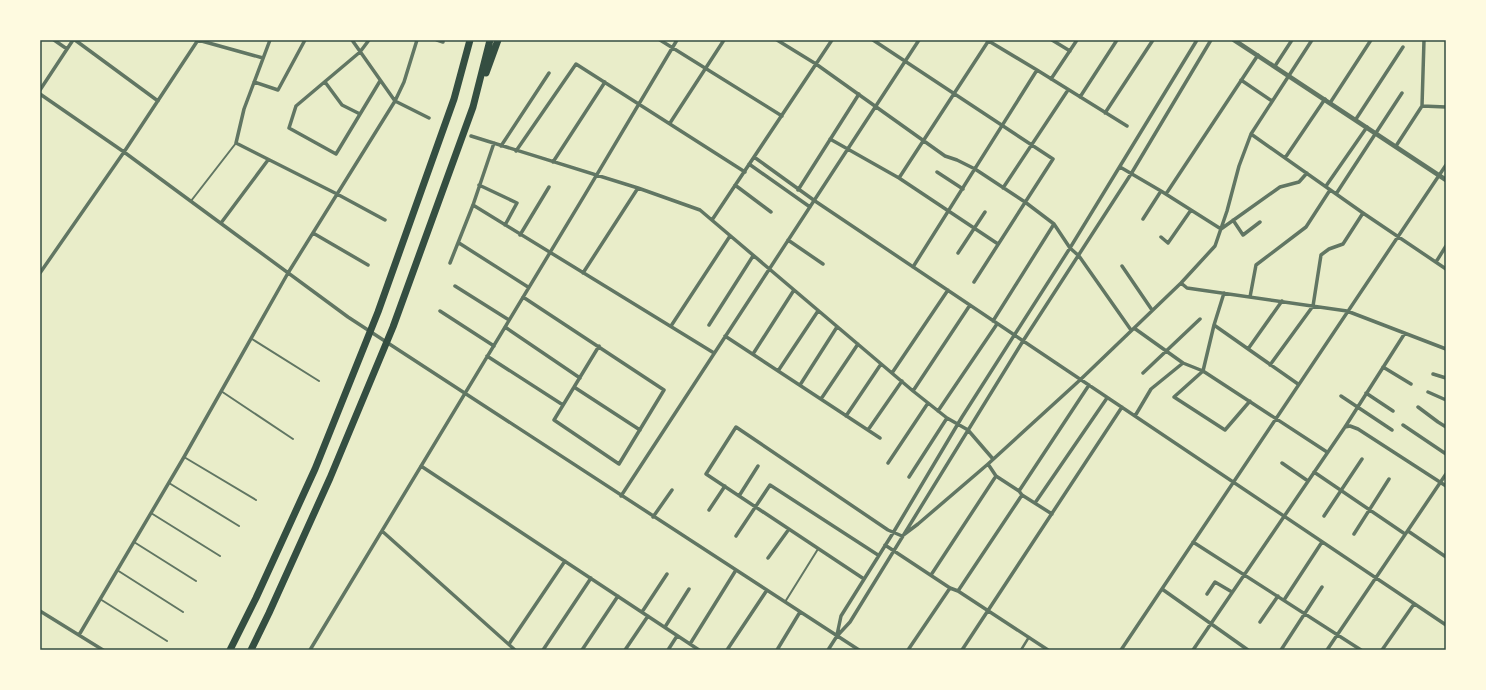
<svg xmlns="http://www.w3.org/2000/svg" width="1486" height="690" font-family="Overpass,sans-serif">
  <rect width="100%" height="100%" fill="#e9edc9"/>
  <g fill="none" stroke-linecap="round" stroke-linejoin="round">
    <path stroke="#617663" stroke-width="2" d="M191,201L236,143
      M252,339L319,381
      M221,391L293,439
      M184,457L256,500
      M169,483L239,526
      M151,513L220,556
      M134,542L196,581
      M117,570L183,612
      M100,599L167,641
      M785,602L818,549"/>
    <path stroke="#617663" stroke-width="2.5" d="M1021,650L1029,637"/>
    <path stroke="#617663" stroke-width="3.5" d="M54,40L67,49
      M75,40L158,101
      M198,40L263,58
      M270,40L244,109L236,143L337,194L385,220
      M352,40L395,101L429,118
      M369,40L360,52L296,106L289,128L336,154L380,81
      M437,40L443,42V40
      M660,40L782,116
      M777,40L816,64L945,156L957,160L975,169L1025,202L1054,224L1070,248L1079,256L1131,330
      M873,40L1053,159L974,282
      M989,40L899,178L998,244
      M1052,40L1070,51
      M1275,66L1292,40
      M1037,70L1127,126
      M1051,79L1077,40
      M1241,80L1272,101
      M254,82L278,90L305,40
      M325,82L342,105L360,114
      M40,90L73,40
      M40,94L124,152L348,317L859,650
      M1080,97L1117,40
      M1330,103L1371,40
      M1422,106L1446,107
      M1105,113L1153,40
      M1356,119L1403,47
      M670,123L724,40
      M1251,134L1363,213L1446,269
      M471,136L638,188L700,210L913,391L947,418L968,430L993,459
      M830,139L899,178
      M501,146L549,73
      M1396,146L1422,106L1424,40
      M516,151L576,64L745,172
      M754,157L815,201L1446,625
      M1285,158L1325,99
      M553,162L605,82
      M749,164L810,207
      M1120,167L1161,191L1221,229L1280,187L1299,182L1307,173
      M937,172L963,189
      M479,185L517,203L505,225
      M735,185L771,212
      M1326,186L1367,127
      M1003,188L1068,90
      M798,190L859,94
      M1166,194L1258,55
      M1336,194L1402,93
      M473,205L714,353
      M1143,219L1161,191
      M712,220L832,40
      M1233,220L1243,235L1260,222
      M221,223L268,160
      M313,233L368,265
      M520,235L549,187
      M1161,237L1168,243L1191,210
      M788,240L823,264
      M459,243L528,287
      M958,253L985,212
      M1436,262L1446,246
      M450,263L473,205L494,143
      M1122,266L1152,310
      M913,267L1037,70L987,40
      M40,273L124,152L198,40
      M583,273L638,188
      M1181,283L1187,288L1347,311L1446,349
      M455,286L509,320
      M523,297L664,390L619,464L554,420L599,346
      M1250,297L1256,265L1306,227L1330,190
      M440,311L494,346
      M993,321L1054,224
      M709,325L753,256
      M1214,325L1298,384
      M671,326L730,236
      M505,327L580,378
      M1134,328L1183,363L1203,371L1327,452
      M725,336L880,438
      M1248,349L1282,301
      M753,354L794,290
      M487,356L563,405
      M1270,365L1313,306L1321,255L1329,249L1343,244L1363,213
      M1383,367L1411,384
      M778,371L818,311
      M1203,371L1174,397L1225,430L1250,401
      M1203,371L1214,325L1224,293
      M892,373L948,290
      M1143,373L1200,319
      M1433,374L1446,378
      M800,385L837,327
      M574,387L640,430
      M913,391L970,305
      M1428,392L1446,400
      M1366,393L1393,411
      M1341,396L1392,430
      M821,399L858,344
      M1418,407L1438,422L1446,427
      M938,411L997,324
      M846,416L881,364
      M1135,416L1151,389L1183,363
      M1403,425L1446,454
      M1345,427L1350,426L1358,429L1446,486
      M868,430L902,381
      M888,463L928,403
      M1282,463L1308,481
      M988,464L996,476L1019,491L1022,495L1052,514
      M421,466L699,650
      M1314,472L1405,534
      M909,477L947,418
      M1019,491L1089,385
      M621,496L919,40
      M739,496L758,466
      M1035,503L1107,398
      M709,510L725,486
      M1324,516L1362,459
      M653,517L672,490
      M382,531L515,650
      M1408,531L1446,557
      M1354,534L1389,479
      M736,536L770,485L878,555
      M1193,542L1361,650
      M885,545L950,588L958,591L1048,650
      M768,558L789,529
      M931,575L996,476
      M864,579L706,474L736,427L888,530L902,536L918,524L988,464L1080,380L1181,283L1215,246L1227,211L1239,166L1251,134L1312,40
      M1162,589L1248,650
      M958,591L1022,495
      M1207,594L1215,582L1232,592
      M1284,600L1322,542
      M40,611L103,650
      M642,612L667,574
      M1260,622L1278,596
      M665,627L689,589
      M79,635L184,457L288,273L395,101L404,82L417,40
      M837,635L841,616L893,533L962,417L1070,248L1197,40
      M509,644L565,561
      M690,644L736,570
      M310,650C434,447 556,244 677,40
      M543,650L591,578
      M582,650L618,596
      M625,650L648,616
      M668,650L677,636
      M727,650L767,590
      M777,650L800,612
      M828,650L837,636L850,622L1023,341L1131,174L1211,40
      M908,650L950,588
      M962,650L1122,407
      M1121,650L1446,165
      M1193,650L1345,427L1405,333
      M1281,650L1322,587
      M1327,650L1446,474
      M1382,650L1414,604"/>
    <path stroke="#617663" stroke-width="4.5" d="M1234,40L1446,180"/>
    <path stroke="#344e41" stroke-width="7" d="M486,73L498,40
      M230,650L256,598L315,469L378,312L454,99L470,40
      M251,650L269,613L330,478L393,327L473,107L490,40"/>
  </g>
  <rect width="1486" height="690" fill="none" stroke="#fefae0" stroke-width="82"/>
  <rect x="41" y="41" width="1404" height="608" fill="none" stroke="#344e41" stroke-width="1.5"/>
</svg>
